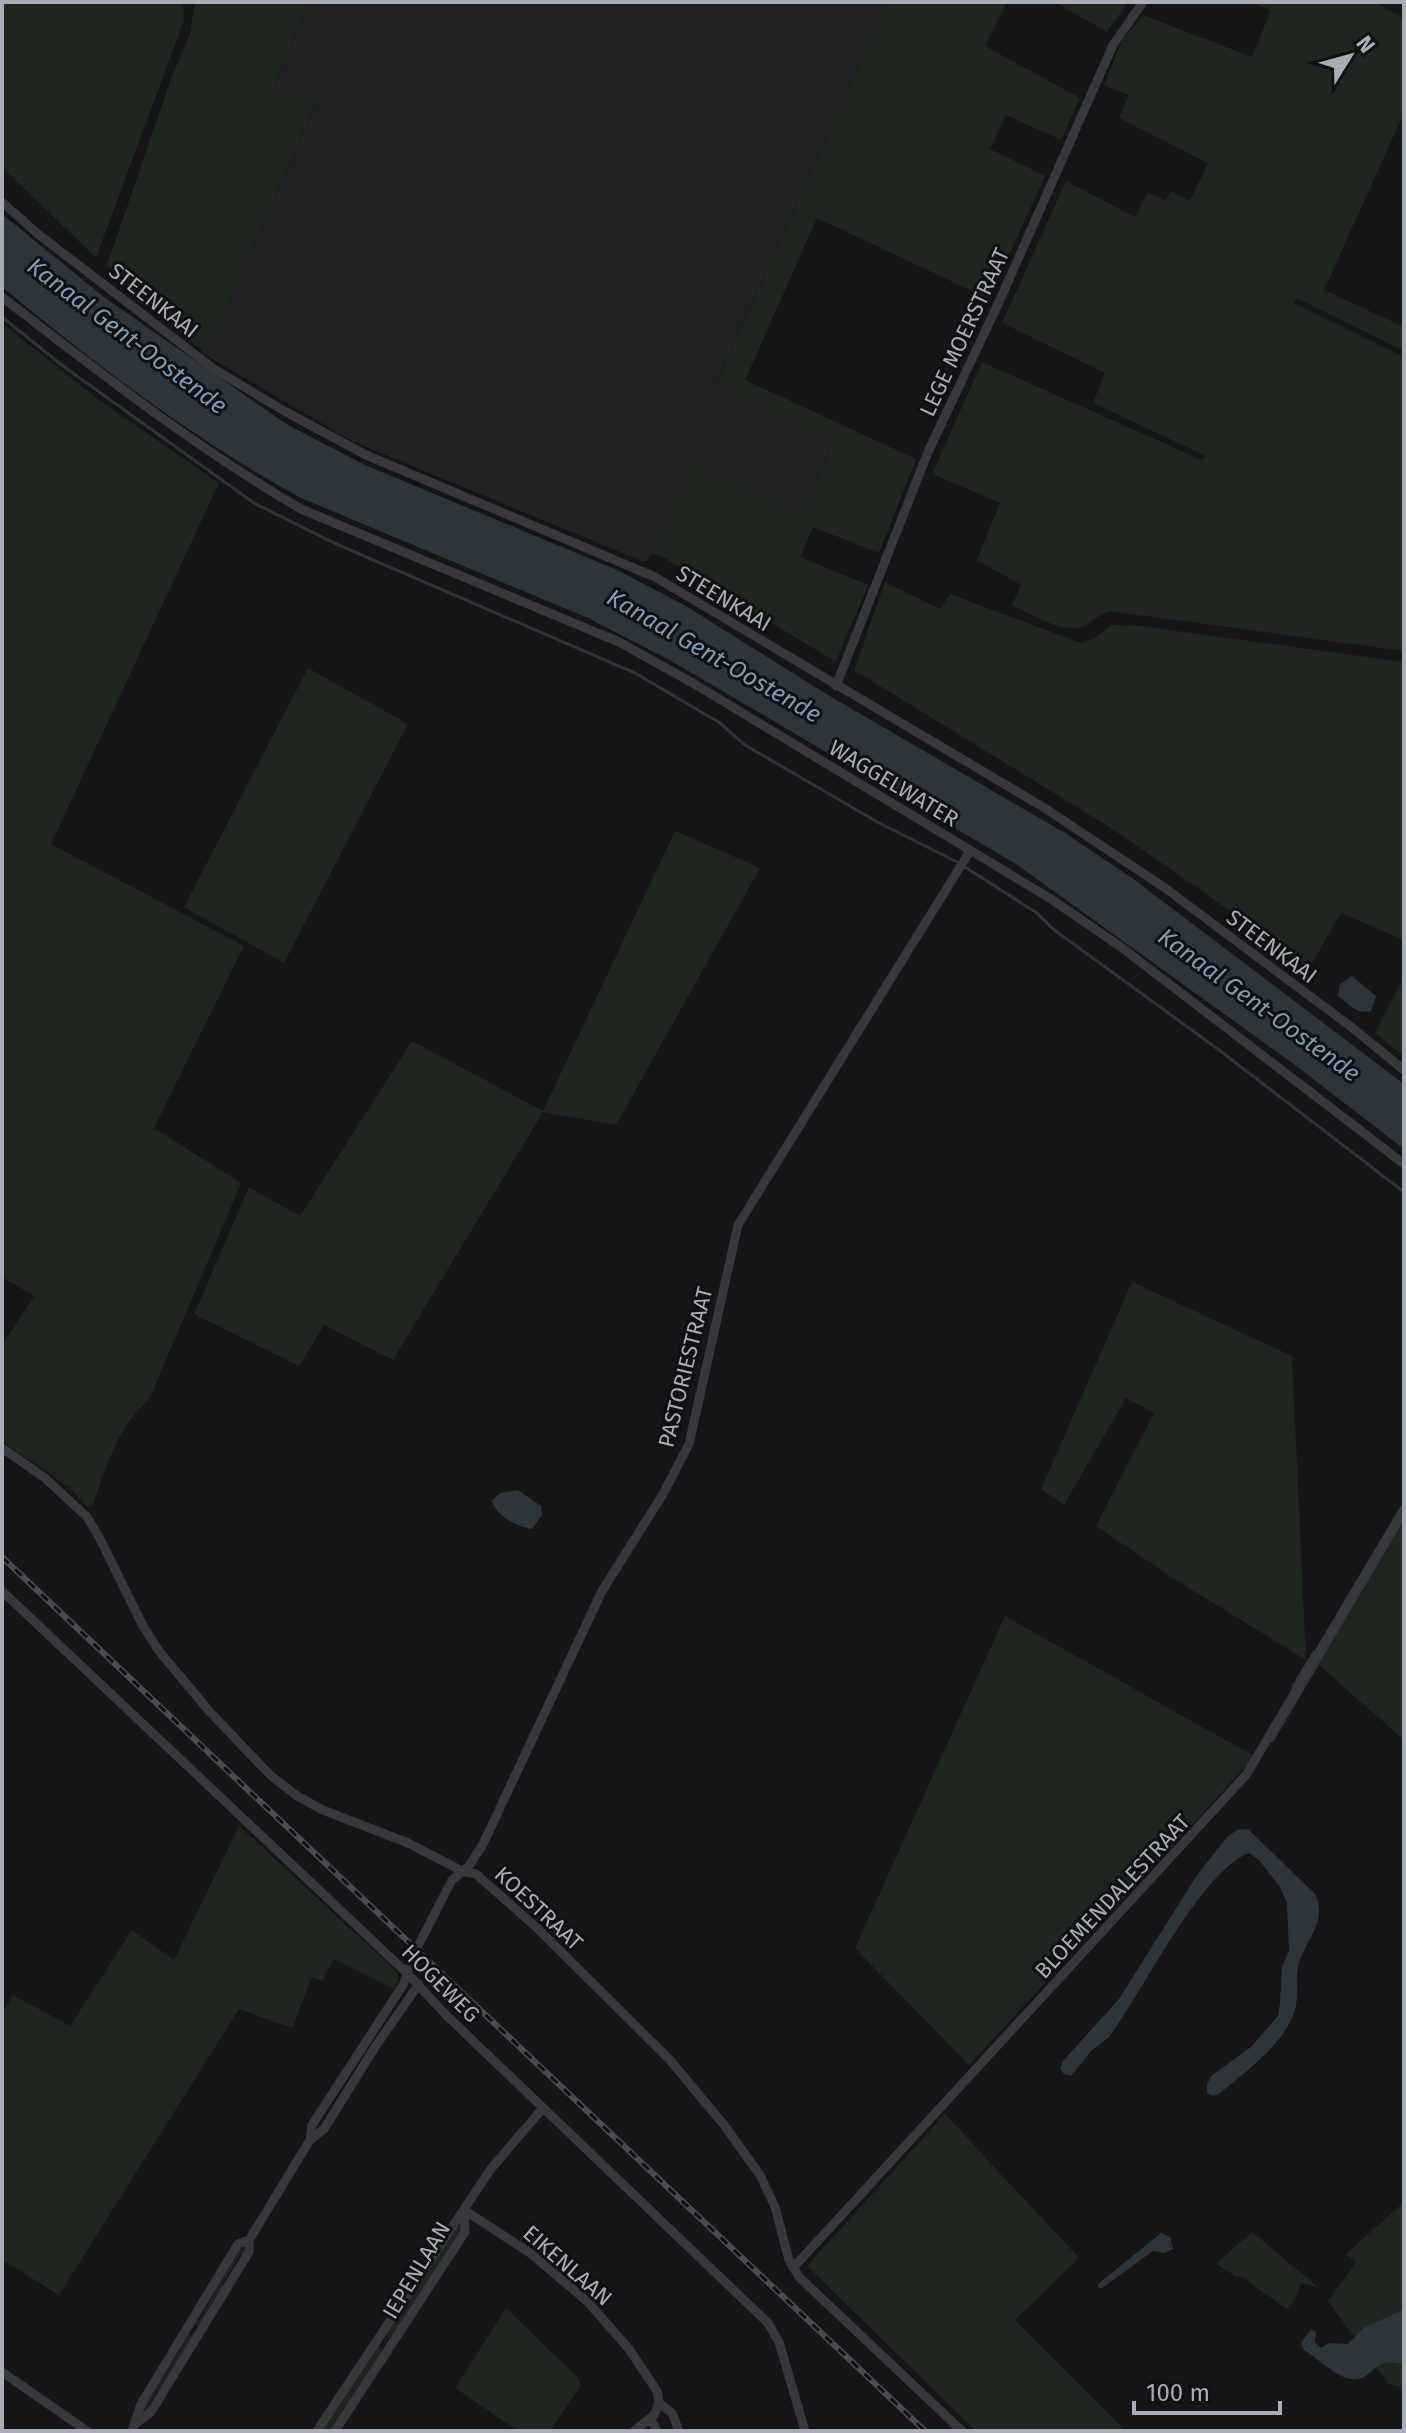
<svg xmlns="http://www.w3.org/2000/svg" width="1406" height="2433" font-family="'Fira Sans',sans-serif">
  <rect width="100%" height="100%" fill="#161618"/>
  <path fill="#222225" d="M309,2H887L714,387L833,441L803,511L692,462L653,553L644,562L352,441L206,355L317,102L274,86Z"/>
  <path fill="#1e261f" d="M2,2H183L184,20L96,258L2,167Z
    M195,2H309L274,85L317,101L206,355L107,265L171,79L190,34Z
    M887,2H1007L985,46L1080,98L1061,140L1006,115L990,149L1045,176L989,299L817,218L745,380L916,459L879,553L813,527L800,557L868,585L836,662L663,557L653,553L692,462L803,511L833,442L714,388Z
    M1055,2H1128L1107,32Z
    M1250,2H1375L1404,19V113L1324,290L1404,327V351L1297,298L1294,303L1404,357V651L1109,611C1097,615 1090,625 1081,627C1059,632 1031,614 1012,605L1021,585L977,560L1000,503L932,474L982,362L1202,460L1206,456L1093,403L1105,373L1002,323L1066,181L1135,217L1148,192L1166,201L1171,191L1190,201L1208,163L1119,118L1129,95L1104,85L1121,42L1143,15L1252,57L1271,10Z
    M2,323L99,400L219,483L51,844L244,946L154,1128L241,1183L149,1400C118,1425 106,1468 93,1504L88,1508L70,1488L2,1441V1345L34,1296L2,1277Z
    M885,582L940,609L950,594L1081,643L1093,639L1111,625L1140,626L1404,662V940L1341,913L1307,972L1289,955L1205,893L1111,828L854,670Z
    M308,668L408,724L284,963L184,907Z
    M675,831L760,868L616,1125L543,1112L393,1360L324,1325L299,1366L194,1314L249,1187L300,1216L412,1041L543,1111Z
    M1404,977V1056L1375,1033Z
    M1132,1282L1292,1356L1306,1660L1176,1580L1096,1526L1154,1413L1126,1398L1064,1505L1041,1489Z
    M1404,1522V1740L1319,1665Z
    M1005,1616L1252,1755L1247,1765L969,2065L855,1948Z
    M239,1826L398,1973V1982L394,1989L334,1959L322,1981L312,1977L292,2028L239,2009L59,2295L6,2262L2,2267V2013L13,1995L70,2026L132,1930L174,1960Z
    M945,2114L1079,2258L1015,2320L1126,2431H976L807,2266Z
    M1404,2202V2388L1388,2384L1328,2301L1356,2263L1346,2254Z
    M457,2225L462,2228L461,2231L393,2336L389,2338L386,2333Z
    M1252,2232L1319,2288L1301,2283L1294,2302L1287,2309L1240,2276L1237,2277L1216,2264Z
    M244,2248L245,2254L240,2255L223,2284V2289L198,2327H196L195,2321L199,2320L239,2249Z
    M506,2308L577,2377L581,2385L550,2431H518L455,2388Z
    M189,2334L193,2336L164,2386L160,2387L149,2404L150,2408L145,2410L143,2408L160,2378L164,2377Z
    M378,2346H381L382,2351L330,2431H322Z"/>
  <path fill="#2c353c" d="M2,214L105,298L288,425L365,465L617,570L686,606L828,695L1065,833L1132,878L1404,1084V1149L1295,1065L1016,864L675,663L588,618L301,498C195,440 95,364 2,287Z
    M1352,976L1376,996L1371,1011C1356,1015 1349,1004 1338,996L1340,984Z
    M518,1490L541,1506L542,1515L532,1529C516,1526 496,1517 492,1500L500,1493Z
    M1248,1829L1315,1894C1328,1920 1307,1938 1299,1963C1294,1979 1300,1997 1294,2013C1282,2046 1245,2072 1219,2094L1213,2096L1207,2093V2085L1211,2076L1251,2047L1278,2016L1280,2003L1282,1967L1289,1951L1287,1903L1280,1887L1259,1860L1249,1853C1200,1872 1143,1992 1109,2037L1091,2051L1071,2076L1064,2074L1060,2069L1063,2061L1119,1999L1197,1875L1227,1837L1237,1830Z
    M1161,2233L1170,2237L1173,2249L1164,2253L1153,2251L1102,2288H1099L1098,2284Z
    M1404,2309V2365C1398,2363 1391,2361 1385,2363C1371,2367 1367,2384 1346,2378C1332,2373 1317,2358 1304,2350L1301,2343L1311,2329L1316,2332L1315,2342L1321,2348L1329,2343L1348,2344L1364,2328Z"/>
  <g fill="none" stroke-linecap="round" stroke-linejoin="round">
    <path stroke="#2c353c" stroke-width="3" d="M2,317L63,366L254,503L334,543L635,673L720,723L745,745L879,823L957,862L1037,913L1053,929L1215,1047L1404,1192
      M1293,1686L1314,1652
      M1272,1741L1404,1518"/>
    <path stroke="#37383d" stroke-width="9" d="M2,202L38,234L214,369L286,412L366,455L655,577L1043,807L1165,888L1350,1026L1404,1070
      M2,297C99,372 196,448 301,509L619,642L691,682L1051,899L1121,947L1404,1164
      M836,686L928,452L999,302L1113,45L1143,2
      M2,1448L45,1478L87,1517L99,1537L143,1626L159,1651L210,1712L270,1775L297,1796L323,1810L408,1843L462,1871L476,1874L536,1927L669,2059L724,2125L760,2175L775,2207L789,2260L799,2277L962,2431
      M2,1591L408,1974L445,2014L768,2323L779,2342L805,2431
      M310,2140L312,2125L403,1985L416,1950L452,1880L469,1866L483,1844L602,1591L663,1494L689,1444L738,1225L970,851
      M464,2210L530,2253L587,2301L629,2349L657,2391L659,2403L672,2413L679,2431
      M793,2268L1246,1775L1404,1509
      M2,2372L87,2431
      M650,2418L657,2431
      M136,2423L151,2412L249,2252V2240L310,2140L324,2129L375,2047L419,1984
      M132,2431L141,2404L238,2244L249,2240
      M317,2431L490,2170L543,2108
      M335,2431L465,2232L464,2210
      M634,2431L654,2415L659,2403"/>
    <g stroke="#4a4c52" stroke-width="6">
      <path id="rail" d="M2,1557L925,2431"/>
    </g>
    <use href="#rail" stroke="#111113" stroke-width="3" stroke-dasharray="9" stroke-linecap="butt"/>
  </g>
  <g text-anchor="middle" stroke-width="6" stroke-linejoin="round" paint-order="stroke">
    <g font-size="22" fill="#a8adb8" stroke="#111113">
      <text transform="translate(154 300) rotate(38)" y="8">STEENKAAI</text>
      <text transform="translate(964 332) rotate(-65)" y="8">LEGE MOERSTRAAT</text>
      <text transform="translate(724 598) rotate(31)" y="8">STEENKAAI</text>
      <text transform="translate(894 783) rotate(31)" y="8">WAGGELWATER</text>
      <text transform="translate(1272 946) rotate(37)" y="8">STEENKAAI</text>
      <text transform="translate(685 1367) rotate(-76)" y="8">PASTORIESTRAAT</text>
      <text transform="translate(1112 1896) rotate(-47)" y="8">BLOEMENDALESTRAAT</text>
      <text transform="translate(539 1908) rotate(43)" y="8">KOESTRAAT</text>
      <text transform="translate(441 1983) rotate(45)" y="8">HOGEWEG</text>
      <text transform="translate(568 2265) rotate(41)" y="8">EIKENLAAN</text>
      <text transform="translate(416 2270) rotate(-59)" y="8">IEPENLAAN</text>
    </g>
    <g font-size="24" font-style="italic" fill="#7f9bb3" stroke="#111113">
      <text transform="translate(127 336) rotate(37)" y="8">Kanaal Gent-Oostende</text>
      <text transform="translate(714 656) rotate(30)" y="8">Kanaal Gent-Oostende</text>
      <text transform="translate(1259 1005) rotate(36)" y="8">Kanaal Gent-Oostende</text>
    </g>
  </g>
  <rect width="1406" height="2433" fill="none" stroke="#a8adb8" stroke-width="8"/>
  <g transform="translate(1350 56) rotate(53)" stroke="#111113" stroke-width="6" paint-order="stroke">
  <path d="M0-6L14 30L0 20L-14 30Z" fill="#a8adb8"/>
  <text y="-12" font-size="22" font-weight="bold" text-anchor="middle" fill="#a8adb8">N</text>
  </g>
  <path d="M1134 2401v12h146v-12" fill="none" stroke="#a8adb8" stroke-width="4"/>
  <text x="1146" y="2401" font-size="24" fill="#a8adb8" stroke="#111113" stroke-width="6" paint-order="stroke">100 m</text>
</svg>
